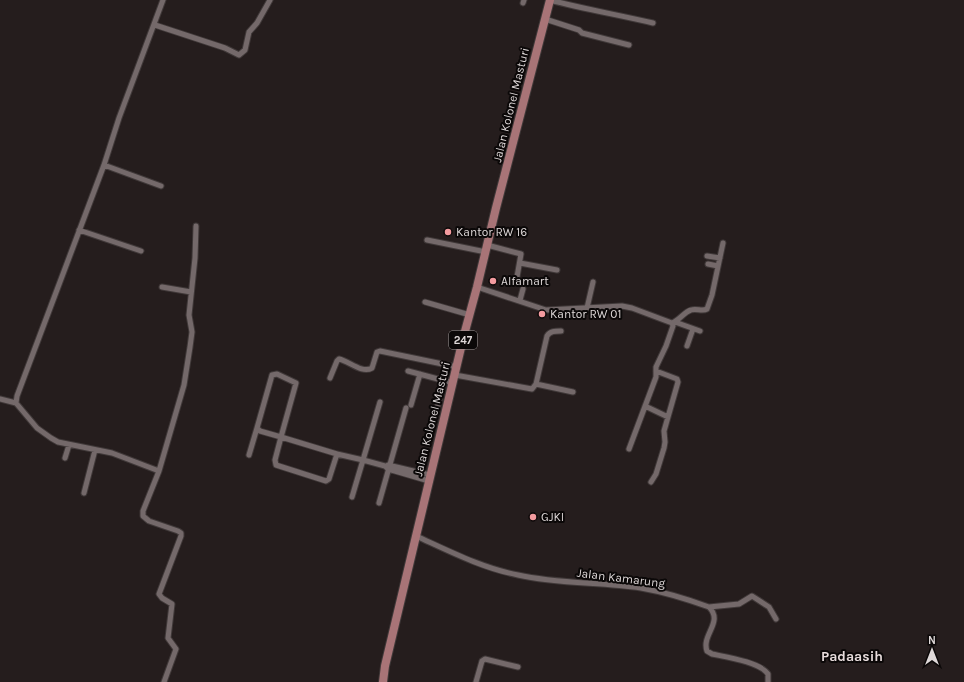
<svg xmlns="http://www.w3.org/2000/svg" width="964" height="682" font-family="Karla,sans-serif">
  <rect width="100%" height="100%" fill="#251d1d"/>
  <g fill="none" stroke-linecap="round" stroke-linejoin="round">
    <g stroke="#403939" stroke-width="7">
      <path id="street" d="M550,0C584,9 619,15 653,23
        M523,3L524,0
        M545,19L579,30L582,33L629,45
        M155,25L225,48L239,55L245,50L249,32L257,23L270,0
        M104,165L161,186
        M79,230L141,251
        M427,240L486,252
        M487,245L521,254L517,277
        M707,256L720,258
        M520,263L557,270
        M708,264L718,266
        M162,287L191,292
        M477,287L546,310L622,306L632,308L672,323C680,320 684,312 691,310C697,308 702,312 707,309L712,295L723,243
        M520,300L523,289
        M425,302L470,315
        M587,308L593,282
        M675,322L700,331
        M687,346L693,329
        M408,371L453,383
        M455,375L532,389L536,384L547,336C550,331 555,331 561,331
        M330,378L337,361L339,359C349,361 362,374 372,368L377,352L380,351L457,367
        M536,384L573,392
        M0,399L16,403L37,428L51,438L58,442L112,453L159,471L143,511V516L149,521L178,531L181,533V536L159,594L162,598L172,604L168,638L176,649L164,682
        M380,402L363,460L385,466L388,469L429,481
        M16,403L17,396L104,165L119,118L163,0
        M411,405L420,374
        M645,406L668,417
        M436,412L444,381
        M629,449L656,377V367L666,346L673,326L672,323
        M337,454L281,437L296,383L277,374L272,375L257,428L260,431L281,437L275,460L276,465L326,481L329,479L337,454L363,460L352,497
        M249,455L257,428
        M65,458L69,445
        M388,465L430,475
        M159,471L184,385L190,347L192,332L189,315L195,258L196,226
        M651,482L656,474L664,448L665,442L664,431L678,382L677,379L656,371
        M84,493L95,450
        M379,503L406,408
        M416,536C449,551 482,568 518,575C558,584 600,582 641,588C664,592 687,599 709,607C724,622 701,635 707,651L712,654C726,657 760,662 768,674V682
        M709,607L739,604L752,596L769,607L776,619
        M476,682L482,661L485,659L518,667"/>
    </g>
    <g stroke="#403939" stroke-width="10">
      <path id="primary" d="M383,682L385,666L464,335L477,287L496,208L550,0"/>
    </g>
    <use href="#street" stroke="#74696a" stroke-width="5"/>
    <use href="#primary" stroke="#a87477" stroke-width="8"/>
  </g>
  <g fill="#f49b9f" stroke="#0b0808" stroke-width="1.5">
    <circle cx="448" cy="232" r="4"/>
    <circle cx="493" cy="281" r="4"/>
    <circle cx="542" cy="314" r="4"/>
    <circle cx="533" cy="517" r="4"/>
  </g>
  <g text-anchor="middle" stroke-width="4" stroke-linejoin="round" paint-order="stroke">
    <rect fill="#0b0808" stroke="#9f9a9a" stroke-width="1" x="449" y="331" width="28" height="18" rx="3"/>
    <g font-size="11" font-weight="bold" fill="#dfd9d9">
      <text x="463" y="344">247</text>
    </g>
    <g font-size="12" fill="#dfd9d9" stroke="#0b0808">
      <text transform="translate(511 105) rotate(-76)" y="4">Jalan Kolonel Masturi</text>
      <text transform="translate(432 419) rotate(-76)" y="4">Jalan Kolonel Masturi</text>
      <text transform="translate(621 578) rotate(7)" y="4">Jalan Kamarung</text>
    </g>
    <g font-size="12" fill="#dfd9d9" stroke="#0b0808" text-anchor="start">
      <text x="456" y="236">Kantor RW 16</text>
      <text x="501" y="285">Alfamart</text>
      <text x="550" y="318">Kantor RW 01</text>
      <text x="541" y="521">GJKI</text>
    </g>
    <g font-size="14" font-weight="bold" fill="#e7dcdc" stroke="#0b0808">
      <text x="852" y="661">Padaasih</text>
    </g>
  </g>
  <g transform="translate(932 650)" stroke="#0b0808" stroke-width="3" paint-order="stroke">
  <path d="M0-3L7 15L0 10L-7 15Z" fill="#dfd9d9"/>
  <text y="-6" font-size="11" font-weight="bold" text-anchor="middle" fill="#dfd9d9">N</text>
  </g>
</svg>
